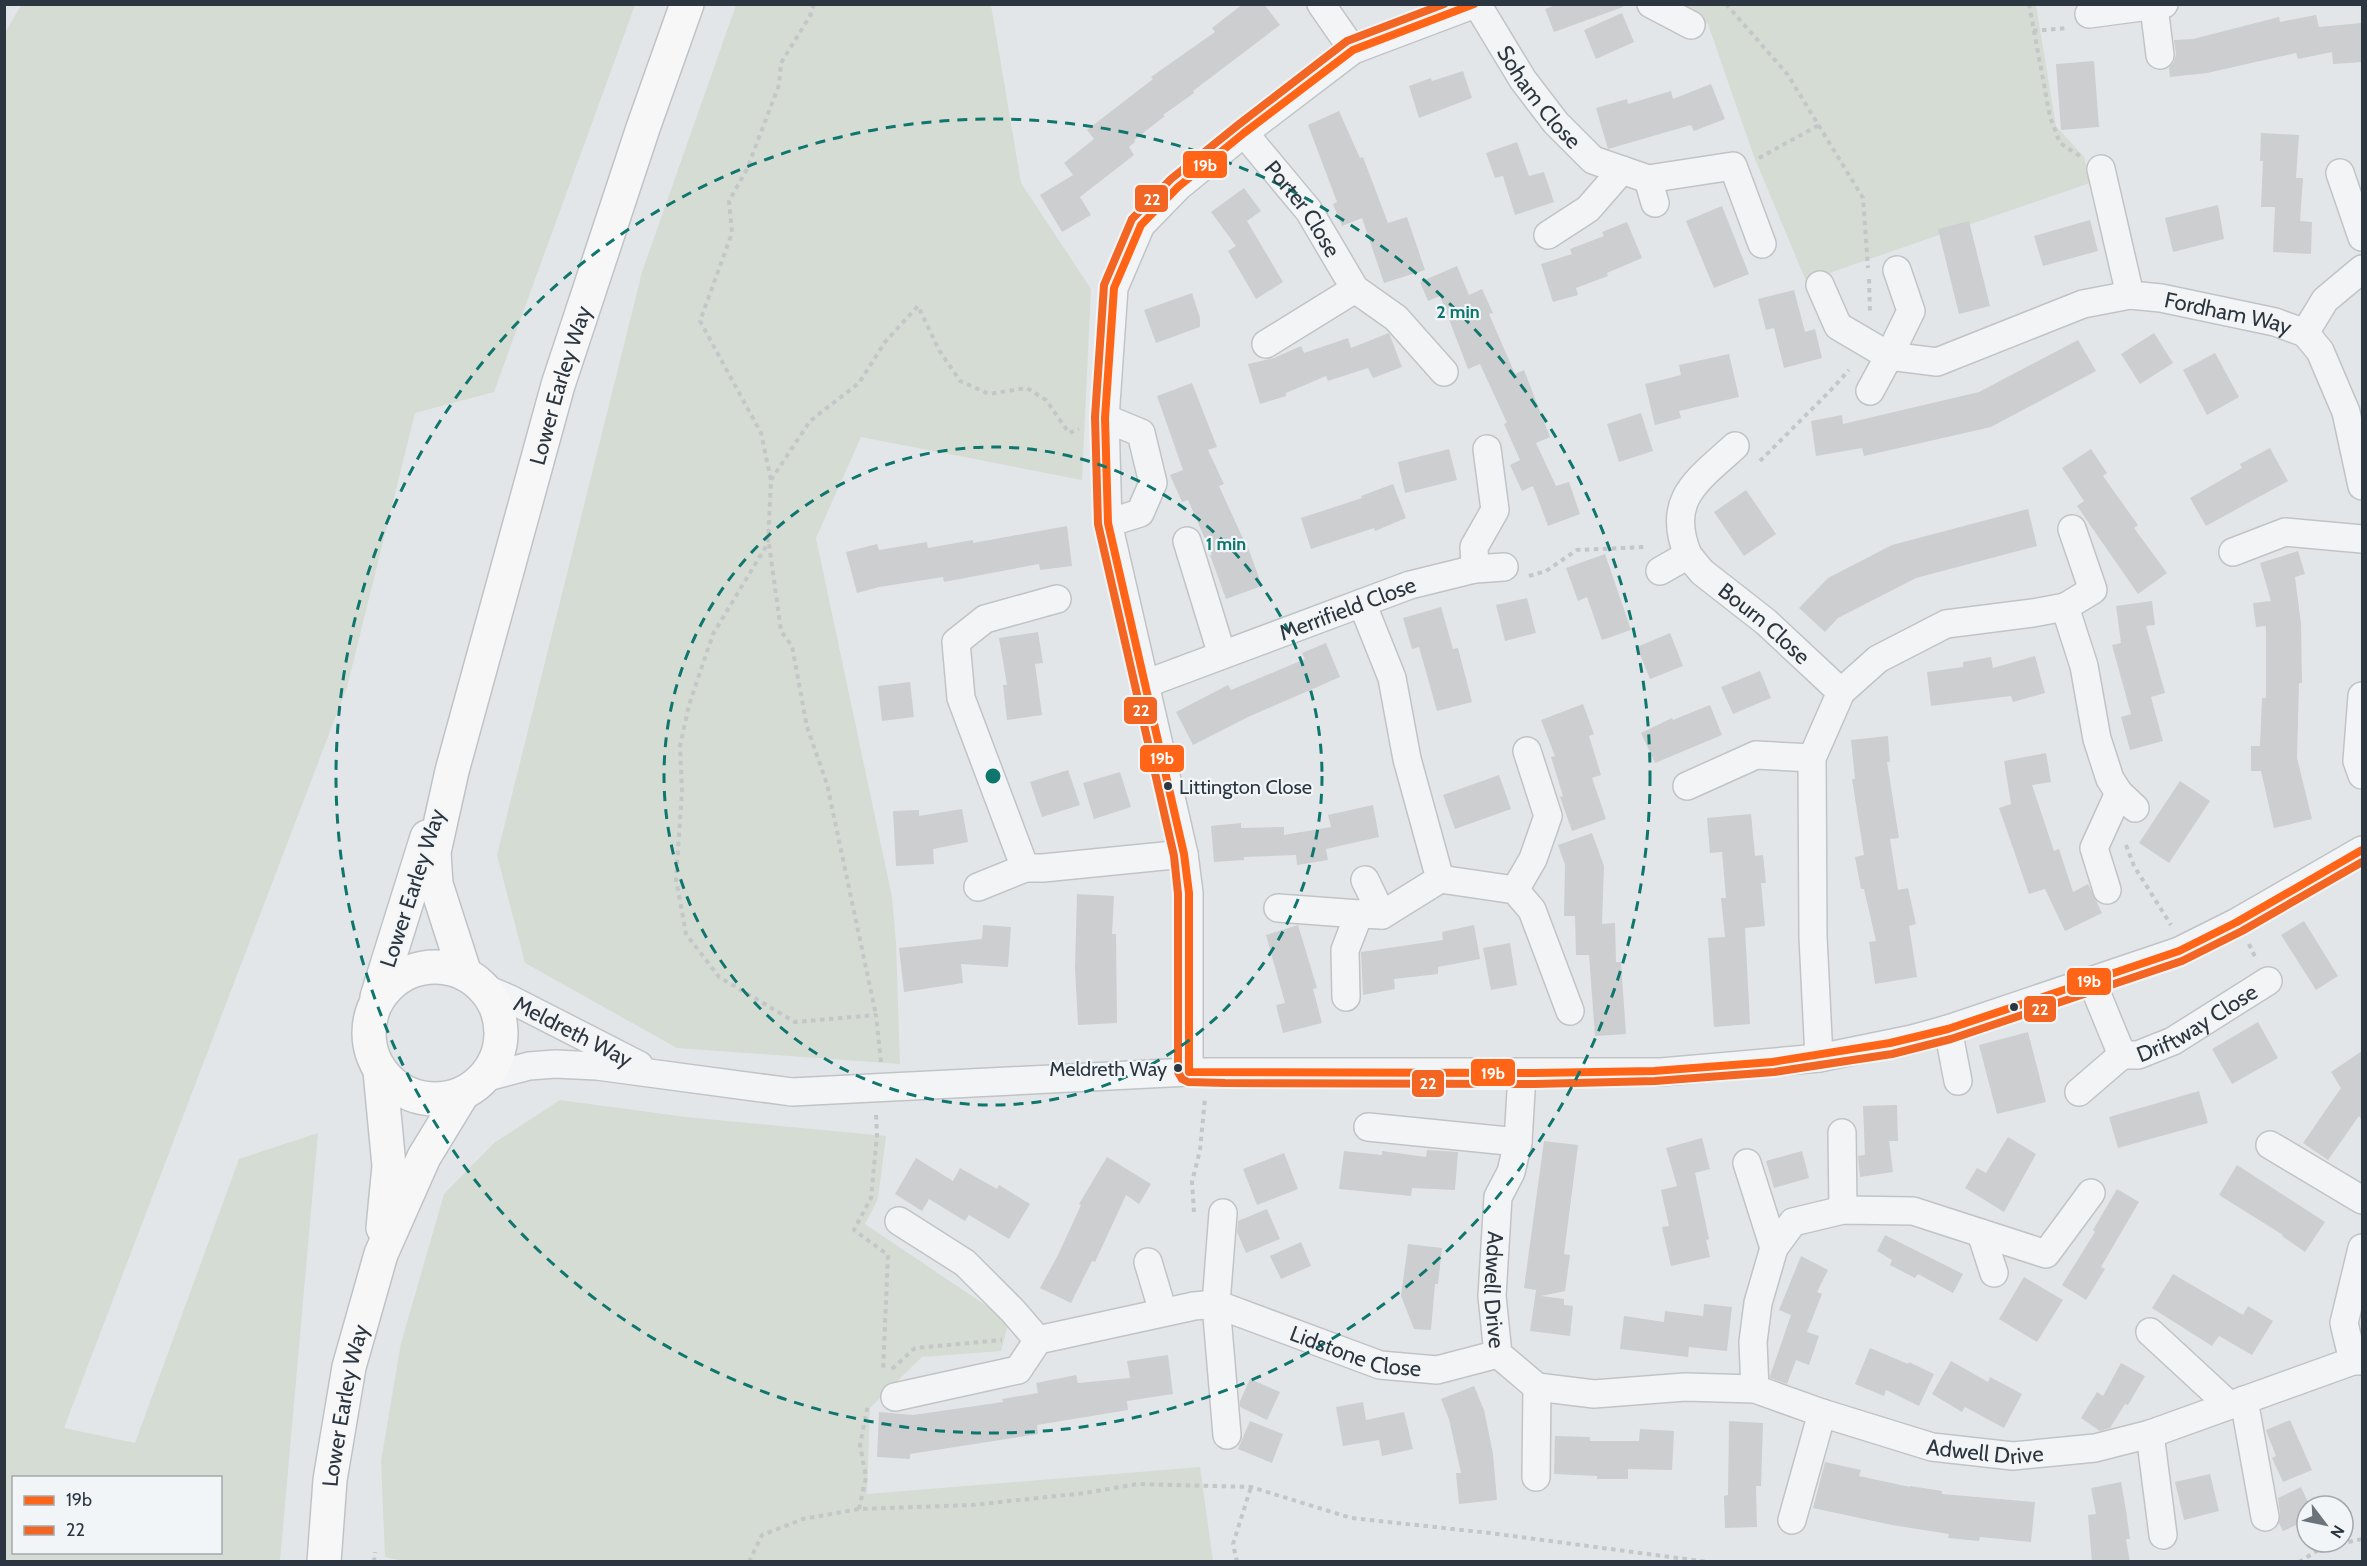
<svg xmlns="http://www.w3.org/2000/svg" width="2367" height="1566" font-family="Cabin,sans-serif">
  <rect width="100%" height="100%" fill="#e3e6e8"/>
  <path fill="#d5dcd4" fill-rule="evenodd" d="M22,4L635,5L494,392L415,413L347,687L64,1428L135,1443L239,1159L318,1133L280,1561H5L4,34ZM14,1478H220V1552H14Z
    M736,5H991L1021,183L1091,289L1082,480L861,437L816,538L892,897L896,942L900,1064L677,1048L525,963L497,855L642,272Z
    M1671,5H2036L2056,126L2084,157L2090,183L1806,281L1753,154L1708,24Z
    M560,1100L686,1117L886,1136L878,1199L865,1224L1009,1321L1001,1351L922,1357L870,1408L867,1494L1200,1467L1213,1561L407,1562L385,1557L381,1461L401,1343L444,1194L494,1143Z"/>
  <path fill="#ccced0" d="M1243,4H1264L1280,25L1193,91L1194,93L1163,115L1165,116L1134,140L1135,142L1129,147L1134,155L1080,197L1091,215L1062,232L1040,195L1073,175L1064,163L1094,139L1087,130L1153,79L1151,77L1215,32L1212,28Z
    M1558,4H1623V7L1554,32L1545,9Z
    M1622,13L1634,42L1596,59L1584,30Z
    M2316,15L2319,27L2361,23L2362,62L2333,64L2332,52L2298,59L2296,53L2207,73L2170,77L2169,68L2174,62L2176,54L2174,40L2193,39L2279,17L2280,22Z
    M2094,61L2099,127L2061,130L2056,64Z
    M1463,71L1472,98L1419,118L1409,86L1431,78L1432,81Z
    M1711,84L1725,119L1694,131L1691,125L1608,149L1596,108L1627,99L1628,104L1671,91L1673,99Z
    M1339,111L1360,158L1363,157L1388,223L1407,217L1425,270L1384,283L1362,218L1342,226L1333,204L1337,202L1308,125Z
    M2261,133L2299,135L2296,178H2303L2300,221L2312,222L2311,254L2273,252L2275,207H2261L2263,161H2260Z
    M1517,142L1529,176L1544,172L1554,202L1515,215L1503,176L1495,178L1486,153Z
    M1244,188L1261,211L1247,221L1283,282L1256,299L1228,251L1236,246L1211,212Z
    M2218,205L2224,239L2173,252L2165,218Z
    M1722,206L1749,274L1714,288L1686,221Z
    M2090,220L2098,251L2043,266L2034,236Z
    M1969,221L1990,306L1959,314L1938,229Z
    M1627,222L1642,258L1607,273L1608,276L1576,288L1578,295L1553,302L1541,264L1572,254L1570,249L1604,236L1602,232Z
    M1457,266L1469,295L1482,289L1493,313L1489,314L1515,374L1524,370L1550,437L1536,443L1556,486L1569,482L1580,514L1548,526L1533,486L1522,491L1510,465L1520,460L1504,424L1507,423L1480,364L1468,369L1440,296L1428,301L1420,282Z
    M1794,290L1805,332L1815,329L1822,358L1784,368L1774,328L1766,330L1758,299Z
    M1192,293L1200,318V327L1156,343L1144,310Z
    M1389,333L1402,367L1373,378L1368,368L1328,381L1326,376L1286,393V396L1260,404L1248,364L1274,358L1301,346L1304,353L1348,338L1351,348Z
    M2154,333L2173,363L2140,384L2121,354Z
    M2078,340L2096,371L1991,427L1864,456L1862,448L1816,456L1811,421L1842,415L1843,424L1979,392Z
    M2215,353L2239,397L2207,415L2183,370Z
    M1729,354L1739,397L1679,411L1681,418L1655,425L1645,384L1681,375L1679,365Z
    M1192,383L1217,447L1208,450L1224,484L1219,486L1245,543L1246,542L1262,586L1226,599L1210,555H1212L1188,500L1182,502L1170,475L1183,470L1157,396Z
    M1641,413L1653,451L1619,462L1607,424Z
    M2270,448L2288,481L2206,526L2190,498L2242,468L2240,464Z
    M1449,449L1457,480L1405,493L1398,462Z
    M2091,449L2107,473L2103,476L2138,525L2134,528L2167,573L2138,594L2077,506L2084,501L2062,468Z
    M1393,484L1406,518L1375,531L1374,528L1311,549L1301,518L1362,498L1361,496Z
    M1746,490L1776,534L1744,556L1714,512Z
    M2028,509L2037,546L1916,578L1838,618L1825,632L1799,608L1828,578L1892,545Z
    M1067,526L1072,566L1040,570L1039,564L944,582L943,577L879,587L857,593L846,552L877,544L879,550L927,542L928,548L973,540V543Z
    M2298,551L2305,574L2295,577L2301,624L2302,683H2299L2297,758L2312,819L2274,828L2261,771H2251V746H2260L2262,698H2266V626L2256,627L2253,603L2271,601L2260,563Z
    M1605,554L1631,630L1602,640L1587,597L1578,601L1566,568Z
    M1527,598L1536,633L1505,641L1496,605Z
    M2152,601L2155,625L2146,626L2165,693L2151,697L2163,741L2130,750L2121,717L2131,714L2112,645L2121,643L2116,606Z
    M1441,607L1453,649L1458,648L1472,702L1437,711L1419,647L1412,649L1403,618Z
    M1038,632L1043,663L1035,664L1042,715L1007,720L1003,685H1007L999,638Z
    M1670,633L1683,666L1650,679L1637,647Z
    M1326,643L1340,677L1248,717L1193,745L1176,712L1228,685L1231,690L1305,659L1302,653Z
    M2035,656L2045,693L2013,702L2011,696L1931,706L1927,672L1963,667V662L1991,657L1993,668Z
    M1760,671L1771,698L1733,714L1721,687Z
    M910,682L914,717L882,721L878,686Z
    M1583,704L1594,734L1589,736L1601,775L1592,778L1606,819L1572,831L1560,797L1563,796L1551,757L1555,756L1541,720Z
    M1710,705L1722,735L1655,763L1641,733L1672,718L1673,720Z
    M1888,736L1890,762H1887L1899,838L1890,839L1898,890L1908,888L1916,924L1909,926L1917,977L1875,984L1869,942L1876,941L1864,889H1861L1855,857L1864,855L1852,779H1855L1851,740Z
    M2046,753L2051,782L2032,785L2054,851L2059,849L2073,892L2088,884L2102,913L2065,931L2045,889L2029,894L1999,808L2011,804L2004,761Z
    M1068,770L1080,805L1042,817L1030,782Z
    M1120,772L1131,807L1094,819L1083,783Z
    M1499,775L1511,809L1455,829L1443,795Z
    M2180,781L2210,801L2169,863L2139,843Z
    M1373,805L1379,837L1326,849L1328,860L1297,865L1296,855L1244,857V860L1214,862L1211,826L1241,823V828L1284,827V835L1331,827L1328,815Z
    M962,809L968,842L933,849L934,864L896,866L893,811L919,810V816Z
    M1751,814L1755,856L1763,855L1766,883H1761L1765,926L1745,928L1750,1024L1714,1027L1708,938L1725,937L1721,898H1726L1722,852L1710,853L1707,818Z
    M1592,833L1604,866L1602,924L1615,923L1616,962H1621L1626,1034L1595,1036L1589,955H1576L1575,916H1564L1565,865L1558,845Z
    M1077,894L1114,896L1112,934H1116L1117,1023L1078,1025L1075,968Z
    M2304,921L2338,976L2316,990L2281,935Z
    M983,925L1011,927L1008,967L961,964L963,983L904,992L899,948L982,939Z
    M1298,925L1317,988L1313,989L1322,1023L1283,1033L1276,1005L1285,1003L1266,935Z
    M1474,925L1480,959L1438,967V974L1394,979L1395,989L1363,995L1361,952L1443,940L1442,932Z
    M1510,943L1517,985L1491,990L1483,948Z
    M2258,1022L2278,1058L2232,1084L2212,1049Z
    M2028,1032L2046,1102L1997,1114L1979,1045Z
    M2362,1051V1120L2359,1116L2328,1160L2303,1143L2341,1088L2331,1072Z
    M2199,1091L2208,1123L2118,1148L2109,1117Z
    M1897,1105L1898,1141H1889L1893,1172L1860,1177L1858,1156L1865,1155L1863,1106Z
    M2008,1137L2036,1154L2004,1212L1965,1188L1977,1168L1986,1173Z
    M1702,1138L1710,1169L1695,1173L1709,1239L1706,1240L1710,1257L1671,1266L1662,1227L1669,1226L1661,1190L1677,1186L1666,1148Z
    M1544,1141L1578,1145L1564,1254L1570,1255L1565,1291L1541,1296L1564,1299V1305L1573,1306L1570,1336L1530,1331L1536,1290L1524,1288Z
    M1427,1150L1458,1152L1455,1190L1412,1188L1411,1196L1339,1189L1344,1151L1382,1155V1151L1426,1157Z
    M1802,1151L1809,1178L1774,1188L1766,1161Z
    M1284,1153L1298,1189L1257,1205L1243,1169Z
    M1107,1157L1151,1184L1139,1204L1126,1195L1095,1262L1092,1261L1071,1303L1040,1288L1058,1255L1081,1205L1079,1204Z
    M916,1158L953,1181L960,1168L997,1189L999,1185L1030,1204L1009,1239L969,1215L965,1221L929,1199L922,1211L895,1194Z
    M2237,1165L2325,1222L2305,1252L2282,1236L2283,1235L2219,1195Z
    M2117,1189L2139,1202L2101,1267L2105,1269L2086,1300L2062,1285L2095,1232L2093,1230Z
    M1267,1209L1280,1239L1246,1253L1237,1232L1238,1221Z
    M1885,1235L1963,1274L1953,1293L1918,1274L1915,1278L1890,1265L1892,1260L1877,1251Z
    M1301,1242L1311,1266L1281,1279L1270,1256Z
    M1408,1244L1442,1248L1438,1284H1435L1431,1330L1414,1329L1401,1296Z
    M1801,1256L1828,1270L1817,1292L1822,1294L1807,1332L1819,1336L1809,1365L1796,1360L1787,1384L1770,1378V1376L1791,1315L1779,1310Z
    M2173,1274L2243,1315L2248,1306L2273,1321L2252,1355L2219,1336L2212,1346L2152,1308Z
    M2024,1277L2063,1300L2037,1342L1999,1319Z
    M1704,1304L1732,1307L1727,1351L1689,1347L1688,1357L1620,1349L1624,1316L1664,1322L1665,1311L1703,1316Z
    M1870,1348L1908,1364L1909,1362L1934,1374L1919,1406L1886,1390L1884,1396L1855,1384Z
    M1168,1355L1173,1394L1127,1401L1128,1410L1037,1425L1038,1434L910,1454V1459L877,1457L879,1412L913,1415L1003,1402L1002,1399L1038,1393L1036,1383L1076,1375L1078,1383L1130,1378L1127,1361Z
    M1951,1361L1988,1382L1990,1377L2022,1394L2004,1428L1965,1407L1962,1412L1932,1394Z
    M2121,1363L2145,1376L2128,1405L2125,1404L2110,1428L2100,1431L2081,1418L2097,1392L2103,1396Z
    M1250,1379L1280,1392L1267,1420L1240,1407V1401Z
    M1474,1386L1484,1410L1493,1454L1497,1500L1459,1504L1456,1473H1461L1449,1419L1441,1399Z
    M1363,1402L1366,1420L1404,1412L1413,1449L1382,1456L1379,1440L1343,1446L1336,1407Z
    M2290,1420L2312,1470L2283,1482L2272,1458L2276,1456L2266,1430Z
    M1250,1421L1283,1434L1272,1463L1238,1449Z
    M1729,1421L1763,1423L1761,1486H1756L1757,1527L1725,1528L1724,1496L1728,1495Z
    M1640,1429L1674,1431L1672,1470L1628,1469V1479H1597V1476L1554,1474L1555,1436L1590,1437V1441H1639Z
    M1825,1462L1861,1470L1859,1476L1910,1487V1486L1942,1491V1494L2035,1502L2031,1542L1980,1537L1979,1541L1948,1538L1949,1534L1892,1525L1813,1508Z
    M2210,1474L2219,1511L2184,1520L2175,1482Z
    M2121,1482L2126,1510L2130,1539H2126L2130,1562H2092L2088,1515L2096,1514L2091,1488Z
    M2301,1487L2307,1500V1520L2283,1531L2279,1523L2280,1514L2278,1498Z"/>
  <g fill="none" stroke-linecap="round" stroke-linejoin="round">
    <g stroke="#c1c4c6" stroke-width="30">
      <g id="minor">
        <path d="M1321,4L1353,50"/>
        <path id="s1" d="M1477,4L1523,80L1556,123L1593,160L1648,179L1733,166L1762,244"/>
        <path d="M1651,4L1691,25"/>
        <path d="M2154,7L2160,55"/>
        <path d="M2089,14L2164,4"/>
        <path id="s2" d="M1244,133L1309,211L1355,289L1396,318L1444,372"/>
        <path d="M2101,169L2130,295"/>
        <path d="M2340,173L2362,237"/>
        <path d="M1648,179L1655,203"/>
        <path d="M1548,235L1588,209L1622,170"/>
        <path d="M1820,285L1838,326L1889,356L1911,311L1897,270"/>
        <path d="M2305,333L2325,300L2362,269"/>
        <path d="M1266,344L1355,289"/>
        <path id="s3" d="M1870,391L1889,356L1937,362L2083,304L2130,295L2161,298L2275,322L2305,333L2320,351L2346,412L2362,486"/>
        <path d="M1105,418L1141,433L1153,483L1140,513L1108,523"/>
        <path d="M1187,541L1222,655"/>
        <path d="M2233,552L2285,532L2362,539"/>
        <path d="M1688,555C1665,499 1698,480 1735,446"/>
        <path d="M1475,569L1474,547L1495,510L1487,449"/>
        <path id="s4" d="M1660,571L1688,555L1702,572L1766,622L1841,692"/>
        <path d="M2065,607L2093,590L2072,529"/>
        <path id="s5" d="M1145,684L1410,585L1475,569L1504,567"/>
        <path d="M2362,696L2357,761L2362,775"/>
        <path d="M1687,786L1756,755L1812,758"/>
        <path d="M1025,868L961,698L956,642L985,619L1057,599"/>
        <path d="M1440,879L1515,890L1532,910L1570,1011"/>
        <path d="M1365,880L1382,915"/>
        <path d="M978,887L1025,868H1043L1184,854"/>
        <path d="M1515,890L1533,859L1548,816L1527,751"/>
        <path d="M2107,890L2094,848L2119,793"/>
        <path d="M1278,908L1359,914"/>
        <path id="s6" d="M2092,982L2122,1055H2138L2173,1041L2268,981"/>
        <path id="s7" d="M484,988L510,999L639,1065"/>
        <path d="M1346,997L1345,950L1359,914L1382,915L1440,879L1407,759L1392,678L1362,603"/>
        <path d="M1948,1029L1958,1081"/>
        <path d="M1819,1058L1813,937L1812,758L1841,692L1878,659L1946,624L2033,613L2065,607L2084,666L2097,739L2110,779L2119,793L2135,808"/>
        <path d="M1189,1072V893L1184,854L1108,523L1105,418L1114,288L1141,225L1178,187L1244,133L1353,50L1475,4"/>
        <path id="s8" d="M1522,1074L1518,1142L1511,1172L1498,1197L1492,1296L1498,1354L1537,1387L1594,1394L1685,1387L1755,1389L1822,1413L1932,1447L2013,1456L2095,1448L2150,1434L2353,1361H2362"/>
        <path d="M484,1078L529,1066L555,1064L597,1066L792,1092L1189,1072H1661L1819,1058L1912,1039L1948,1029L2179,951L2237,922L2362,850"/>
        <path d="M2079,1092L2122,1055"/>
        <path d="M1368,1127L1518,1142"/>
        <path d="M1842,1133L1843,1210"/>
        <path d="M2270,1145L2362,1200"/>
        <path d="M1747,1163L1774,1248"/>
        <path d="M1223,1213L1216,1304L1227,1435"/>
        <path d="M899,1221L965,1263L1013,1311L1038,1340"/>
        <path d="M1981,1233L1994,1273"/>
        <path d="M1148,1262L1163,1312"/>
        <path d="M2150,1332L2229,1405"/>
        <path d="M2353,1361L2344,1323L2362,1248"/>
        <path d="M1755,1389L1753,1342L1758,1303L1774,1248L1793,1222L1843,1210L1913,1211L2046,1254L2091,1193"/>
        <path id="s9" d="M895,1397L1018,1370L1038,1340L1194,1306L1216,1304L1380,1365L1437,1370L1498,1354"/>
        <path d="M2244,1400L2265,1517"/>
        <path d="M2150,1434L2163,1535"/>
        <path d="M1536,1477L1537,1387"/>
        <path d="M1792,1520L1822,1413"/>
      </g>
    </g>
    <g stroke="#c0c3c5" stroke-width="36">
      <g id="major">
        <circle cx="435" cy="1033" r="66"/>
        <path id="s10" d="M465,974L436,884L434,852L452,771L558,385L643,128L687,4"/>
        <path d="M377,997L427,837"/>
        <path d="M380,1071L389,1166L383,1228"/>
        <path id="s11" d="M324,1562L330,1480L349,1367L381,1254L424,1157L463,1093"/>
      </g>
    </g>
    <path stroke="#c4c6c8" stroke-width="4" stroke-dasharray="4.5 4.5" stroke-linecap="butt" d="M814,4L810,16L781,63L779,85L747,169L729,201L732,233L700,321L761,433L771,480L768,543L713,634L689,705L680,746L682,791L676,879L686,934L719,977L795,1022L876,1015L881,1062
      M1726,4L1788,75L1863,198L1868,268
      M2029,4L2050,117L2060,143L2080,156
      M2033,31L2068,28
      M1759,158L1819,125
      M1869,279L1870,313
      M1760,461L1830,391L1849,370
      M771,480L810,421L859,383L885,342L918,306L939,350L960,381L989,394L1027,388L1046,400L1069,433L1079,429
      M769,544L781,631L792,646L807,727L827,784L876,1015
      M1529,576L1546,571L1577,550L1646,547
      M2126,845L2134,866L2171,925
      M2249,944L2256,959
      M876,1115L877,1135L871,1198L854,1230L888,1255L883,1372
      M1194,1212L1192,1182L1200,1150L1205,1098
      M892,1369L915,1348L1002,1340
      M859,1509L866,1477L860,1445L868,1404
      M374,1562L375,1552
      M749,1562L762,1535L803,1519L859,1509L972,1505L1085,1493L1138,1484L1251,1487L1351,1518L1490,1533L1708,1562
      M1237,1562L1233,1544L1251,1487
      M2299,1562L2322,1548L2362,1539"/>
    <use href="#minor" stroke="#f3f4f5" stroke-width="27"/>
    <use href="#major" stroke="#f7f7f7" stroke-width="33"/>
    <g stroke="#f2f5f7" stroke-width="12">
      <path id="bus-1" d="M1189,1072V893L1184,854L1108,523L1105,418L1114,288L1141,225L1178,187L1244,133L1353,50L1474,4
        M1189,1072L1535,1073L1654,1071L1772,1062L1890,1043L1948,1029L2179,951L2237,922L2362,850"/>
    </g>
    <g stroke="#f2f5f7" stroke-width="12">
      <path id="bus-2" d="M1444,4L1347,41L1238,125L1171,179L1132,219L1104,285L1095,417L1098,524L1174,856L1178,894V1072L1182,1079L1188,1082L1225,1083L1535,1084L1655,1081L1774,1072L1892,1054L1951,1039L2182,961L2242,931L2362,862"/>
    </g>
    <use href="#bus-1" stroke="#ff6417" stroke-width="8"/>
    <use href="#bus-2" stroke="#f26522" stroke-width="8"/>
  </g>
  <g fill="none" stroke="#0f766e" stroke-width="3" stroke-dasharray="10 8">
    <circle cx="993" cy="776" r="329"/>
    <circle cx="993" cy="776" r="657"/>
  </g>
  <g fill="#2b3640" stroke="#f2f5f7" stroke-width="2">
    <circle cx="1168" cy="786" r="5"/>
    <circle cx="2014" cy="1007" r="5"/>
    <circle cx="1178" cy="1068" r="5"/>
  </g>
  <g text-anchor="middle" stroke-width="4.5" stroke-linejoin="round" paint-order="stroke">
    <g font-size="20" fill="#2b3640" stroke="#f2f5f7" text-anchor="start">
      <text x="1179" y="794">Littington Close</text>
      <text x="1167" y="1076" text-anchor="end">Meldreth Way</text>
    </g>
    <g font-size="22" fill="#2b3640" stroke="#f2f5f7">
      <text dy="8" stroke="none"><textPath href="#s1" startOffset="112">Soham Close</textPath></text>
      <text dy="8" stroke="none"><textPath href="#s2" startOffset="96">Porter Close</textPath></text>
      <text dy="8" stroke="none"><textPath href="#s3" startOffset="393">Fordham Way</textPath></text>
      <text dy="8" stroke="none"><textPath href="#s10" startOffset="610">Lower Earley Way</textPath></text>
      <text dy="8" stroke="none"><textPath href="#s5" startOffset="216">Merrifield Close</textPath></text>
      <text dy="8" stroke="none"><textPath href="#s4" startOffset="135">Bourn Close</textPath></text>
      <text transform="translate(412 888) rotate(-72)" y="8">Lower Earley Way</text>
      <text dy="8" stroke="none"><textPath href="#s6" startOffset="162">Driftway Close</textPath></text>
      <text dy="8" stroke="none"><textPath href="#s7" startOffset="99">Meldreth Way</textPath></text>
      <text dy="8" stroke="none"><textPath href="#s8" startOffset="220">Adwell Drive</textPath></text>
      <text dy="8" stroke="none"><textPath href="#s9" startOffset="492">Lidstone Close</textPath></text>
      <text dy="8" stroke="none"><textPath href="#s11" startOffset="158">Lower Earley Way</textPath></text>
      <text dy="8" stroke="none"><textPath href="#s8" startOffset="794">Adwell Drive</textPath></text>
    </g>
  </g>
  <circle cx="993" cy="776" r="9" fill="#0f766e" stroke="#f2f5f7" stroke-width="3"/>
  <g font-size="18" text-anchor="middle" font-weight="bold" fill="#0f766e" stroke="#f2f5f7" stroke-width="4.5" stroke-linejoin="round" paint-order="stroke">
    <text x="1458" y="318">2 min</text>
    <text x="1226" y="550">1 min</text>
  </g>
  <g stroke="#f2f5f7" stroke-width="2">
    <rect x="1182" y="150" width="46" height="29" rx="6" fill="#ff6417"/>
    <rect x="1134" y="184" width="35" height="29" rx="6" fill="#f26522"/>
    <rect x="1123" y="696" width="35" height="29" rx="6" fill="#f26522"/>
    <rect x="1139" y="744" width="46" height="29" rx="6" fill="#ff6417"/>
    <rect x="2066" y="967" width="46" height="29" rx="6" fill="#ff6417"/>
    <rect x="2023" y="995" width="34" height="28" rx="6" fill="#f26522"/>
    <rect x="1470" y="1058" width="46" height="29" rx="6" fill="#ff6417"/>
    <rect x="1411" y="1069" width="34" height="29" rx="6" fill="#f26522"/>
  </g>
  <g font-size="16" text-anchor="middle" font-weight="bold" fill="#fff">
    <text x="1205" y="171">19b</text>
    <text x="1152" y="205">22</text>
    <text x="1141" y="716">22</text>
    <text x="1162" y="764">19b</text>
    <text x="2089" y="987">19b</text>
    <text x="2040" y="1015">22</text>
    <text x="1493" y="1079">19b</text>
    <text x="1428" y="1089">22</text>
  </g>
  <rect width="2367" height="1566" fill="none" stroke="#2b3640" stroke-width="12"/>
  <rect x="12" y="1476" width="210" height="78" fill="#f2f5f7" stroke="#a2a9ae" stroke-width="1.5"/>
  <rect x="24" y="1496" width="30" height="9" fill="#ff6417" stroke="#a2a9ae" stroke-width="1.5"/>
  <text x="66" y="1506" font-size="18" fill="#2b3640">19b</text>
  <rect x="24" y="1526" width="30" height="9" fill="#f26522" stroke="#a2a9ae" stroke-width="1.5"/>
  <text x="66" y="1536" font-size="18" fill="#2b3640">22</text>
  <g transform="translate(2325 1524) rotate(122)"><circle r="28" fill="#f2f5f7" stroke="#a2a9ae" stroke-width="1.5"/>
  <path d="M0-4.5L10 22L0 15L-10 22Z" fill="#6b747b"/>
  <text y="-9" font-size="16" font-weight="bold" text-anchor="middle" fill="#2b3640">N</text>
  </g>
</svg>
